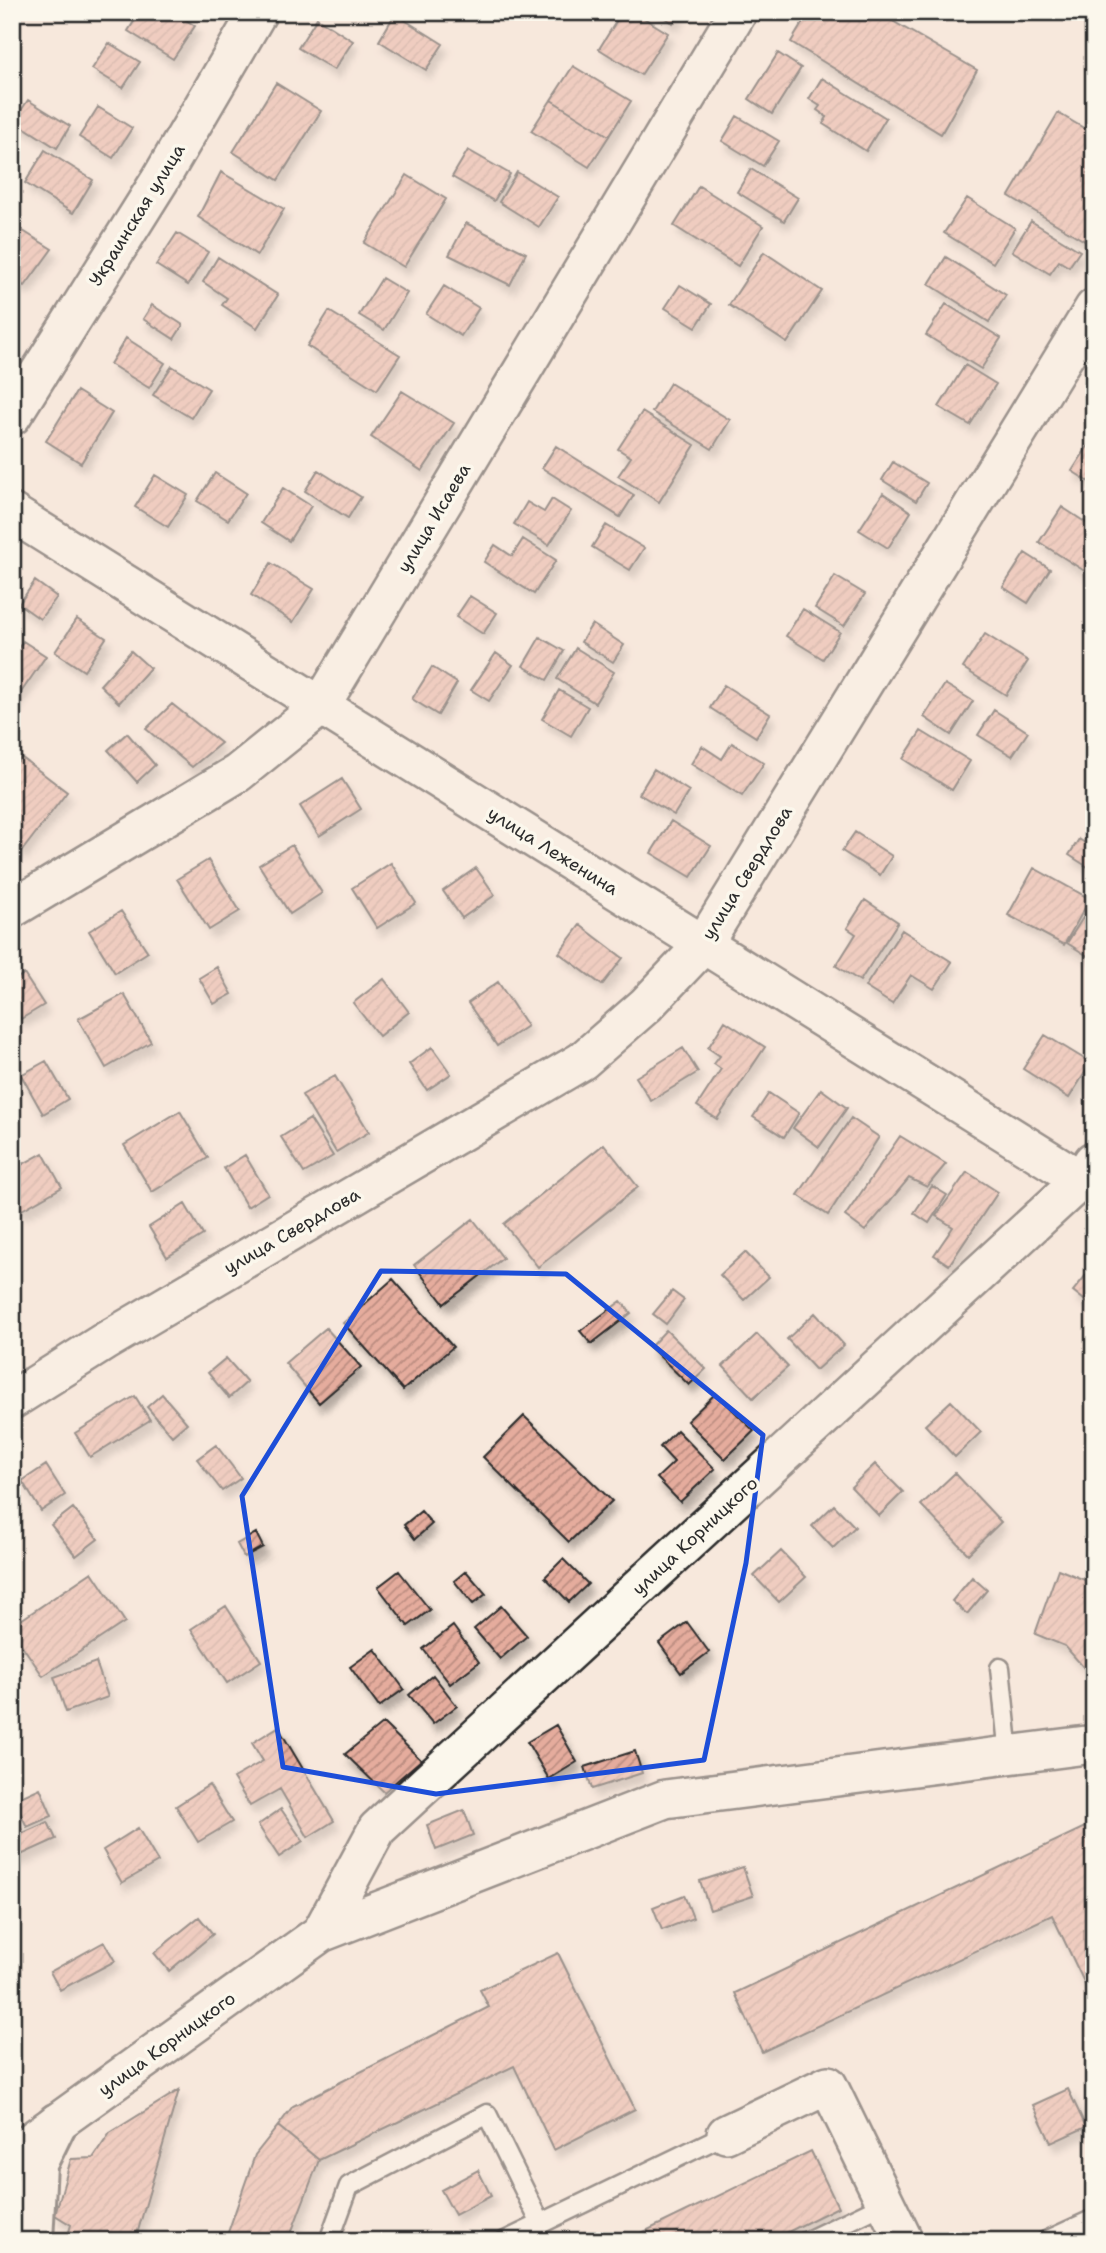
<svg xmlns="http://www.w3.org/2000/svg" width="1106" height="2253" font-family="'Shantell Sans',sans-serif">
  <defs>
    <pattern id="building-hatch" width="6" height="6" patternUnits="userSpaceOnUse" patternTransform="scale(1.75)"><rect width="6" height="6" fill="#e5ac9d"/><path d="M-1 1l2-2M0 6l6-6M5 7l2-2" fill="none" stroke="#ba8c80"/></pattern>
    <filter id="shadow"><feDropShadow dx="4.5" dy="8" stdDeviation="3.5" flood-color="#0004"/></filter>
  </defs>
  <rect width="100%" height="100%" fill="#f7e8dc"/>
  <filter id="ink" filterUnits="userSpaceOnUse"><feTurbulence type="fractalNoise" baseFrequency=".0143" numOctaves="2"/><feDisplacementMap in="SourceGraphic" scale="14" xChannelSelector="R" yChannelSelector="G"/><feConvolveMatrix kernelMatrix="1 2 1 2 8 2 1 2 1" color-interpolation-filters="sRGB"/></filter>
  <g filter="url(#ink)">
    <path fill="url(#building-hatch)" stroke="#2b2b2b" stroke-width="2" filter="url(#shadow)" d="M140,12H174L195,26L173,59L128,31Z
      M622,12H634L668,33L641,75L599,49Z
      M656,12H680L673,23Z
      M809,12H877L977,70L941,134L791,42Z
      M395,14L443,44L426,70L379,41Z
      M317,18L353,41L334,70L298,48Z
      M109,43L140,62L123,88L92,69Z
      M778,53L801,68L772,114L749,99Z
      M573,66L631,101L609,136L551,100Z
      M822,78L886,118L866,151L823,124L827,117L817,110L820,106L809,99Z
      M276,83L321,111L278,180L233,152Z
      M28,100L70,126L57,148L14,121Z
      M551,100L609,136L589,167L531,131Z
      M98,107L132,128L113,158L79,137Z
      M1058,113L1094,134V233L1088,243L1009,196Z
      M737,116L779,141L763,166L722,141Z
      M45,150L93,180L73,213L25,183Z
      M468,150L510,174L494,201L452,177Z
      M751,169L798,198L784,221L737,192Z
      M221,172L284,209L257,255L198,217Z
      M517,172L558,197L539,227L499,202Z
      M407,175L446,199L404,267L364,243Z
      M699,186L763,226L738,266L674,226Z
      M967,198L1015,228L993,263L944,233Z
      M1031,221L1080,251L1069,267L1059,261L1050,274L1012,251Z
      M466,223L526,253L510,285L449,255Z
      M15,226L52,249L25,286L12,279V231Z
      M177,233L208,252L188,285L156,265Z
      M764,252L822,291L787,343L729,305Z
      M218,257L278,295L257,328L222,305L227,298L203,282Z
      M946,257L1006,295L989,322L929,284Z
      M382,278L407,293L384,330L359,315Z
      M680,285L711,304L696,327L665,308Z
      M444,286L479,308L461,336L426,314Z
      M946,304L1001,338L981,369L926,335Z
      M152,305L183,325L174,339L143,319Z
      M329,311L400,355L377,390L307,346Z
      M126,338L165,363L149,388L110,364Z
      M965,365L996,384L970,425L939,407Z
      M172,366L209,389L191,418L153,395Z
      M670,383L730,420L712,449L652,412Z
      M77,391L112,413L81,463L46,441Z
      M402,391L454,423L422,471L371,437Z
      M642,412L695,445L659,502L618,476L631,457L618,449Z
      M556,446L634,495L620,517L542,468Z
      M1088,446L1094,450V485L1072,471Z
      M893,462L927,483L916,501L882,480Z
      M318,470L361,497L348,518L305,491Z
      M215,473L246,493L228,520L197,501Z
      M155,475L188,495L168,527L135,507Z
      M283,488L311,506L289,541L261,523Z
      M883,493L911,512L888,548L859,530Z
      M552,499L571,511L549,545L514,524L527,502L544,512Z
      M1062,507L1094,528V577L1039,542Z
      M606,525L644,548L630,570L592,547Z
      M523,539L556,560L534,594L484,562L495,545L512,556Z
      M1025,553L1050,569L1028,603L1003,587Z
      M271,563L314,589L293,622L251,595Z
      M835,576L865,594L844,626L815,608Z
      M35,581L57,597L40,619L19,604Z
      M470,596L497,613L483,634L456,617Z
      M803,609L840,632L823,659L786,636Z
      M77,619L106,638L84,671L55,652Z
      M592,624L624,645L613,662L581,642Z
      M985,634L1028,661L1006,695L963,668Z
      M540,637L564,651L547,680L523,666Z
      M23,641L46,656L13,704L12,658Z
      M576,648L614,672L595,703L557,679Z
      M131,651L150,668L119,703L100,685Z
      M496,653L513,665L489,701L471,690Z
      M432,667L457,683L438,715L412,699Z
      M945,684L973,701L951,735L924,717Z
      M724,685L770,714L756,737L710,708Z
      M559,690L588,707L571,736L542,719Z
      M172,704L221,743L192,767L146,729Z
      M994,710L1028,732L1012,756L978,735Z
      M921,731L970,761L952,790L903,759Z
      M127,733L155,765L137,782L108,750Z
      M732,743L764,763L742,796L691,764L702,746L722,759Z
      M21,757L67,792L22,851L12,844V769Z
      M654,769L689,791L674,815L639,794Z
      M342,779L361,809L319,836L300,806Z
      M671,821L711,846L691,877L651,853Z
      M855,832L892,856L880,875L842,851Z
      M1079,839L1094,849V871L1069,855Z
      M292,845L322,893L290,914L259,865Z
      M208,860L240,911L209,930L177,879Z
      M391,863L416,903L377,928L352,888Z
      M476,868L495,895L462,918L443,891Z
      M1034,868L1090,899L1064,945L1008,915Z
      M865,900L898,922L860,981L836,966L856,934L847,928Z
      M1093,902H1094V960L1067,943Z
      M121,911L148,952L115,973L89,931Z
      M580,925L623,958L602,985L559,953Z
      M902,930L952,962L934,989L911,975L892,1004L865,987Z
      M217,967L232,994L214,1004L199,978Z
      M24,974L44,1005L21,1019L12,1005V981Z
      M384,979L409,1012L379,1036L353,1003Z
      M498,982L527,1026L497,1046L468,1003Z
      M124,994L151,1042L106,1068L78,1019Z
      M725,1021L765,1047L717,1119L697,1106L721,1069L714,1064L720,1056L708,1048Z
      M1045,1035L1091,1063L1069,1098L1023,1069Z
      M432,1047L451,1074L427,1090L409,1064Z
      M683,1048L698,1072L651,1101L636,1077Z
      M46,1061L68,1099L43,1114L21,1075Z
      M335,1076L369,1132L336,1152L302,1095Z
      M821,1089L847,1108L819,1147L793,1128Z
      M769,1093L799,1113L784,1137L753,1117Z
      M180,1111L208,1158L152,1192L124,1145Z
      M851,1118L879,1137L828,1215L798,1195Z
      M310,1119L333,1156L304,1173L281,1137Z
      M900,1136L946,1164L927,1187L909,1178L865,1231L845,1216Z
      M604,1144L638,1187L538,1267L504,1224Z
      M43,1153L62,1187L20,1211L12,1197V1170Z
      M245,1155L268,1194L247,1207L224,1168Z
      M967,1172L998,1192L949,1265L934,1255L953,1227L936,1216Z
      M932,1186L947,1195L929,1223L914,1213Z
      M185,1204L203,1235L167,1257L149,1227Z
      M473,1219L503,1258L444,1304L414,1265Z
      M745,1252L769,1277L744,1300L720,1275Z
      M1094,1265V1296L1088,1303L1073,1291Z
      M393,1279L453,1347L403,1390L343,1323Z
      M672,1291L684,1300L666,1324L653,1314Z
      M621,1301L631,1313L591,1344L580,1331Z
      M815,1313L844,1345L816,1370L787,1339Z
      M326,1328L361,1367L319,1403L285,1363Z
      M666,1330L706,1369L689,1385L650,1347Z
      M757,1334L788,1367L753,1398L723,1366Z
      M226,1358L247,1382L229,1398L208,1373Z
      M716,1393L754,1431L725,1459L687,1421Z
      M162,1394L187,1423L172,1436L147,1407Z
      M135,1396L150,1420L90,1457L75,1433Z
      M951,1401L981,1432L955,1457L925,1425Z
      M524,1416L612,1501L569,1542L483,1457Z
      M677,1430L715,1469L680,1502L657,1478L674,1462L660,1447Z
      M216,1445L241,1478L222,1491L197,1459Z
      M875,1464L903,1492L879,1516L851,1487Z
      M46,1465L65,1495L41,1511L22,1481Z
      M955,1473L1001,1522L968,1554L921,1505Z
      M834,1505L855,1527L833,1548L812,1526Z
      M73,1508L98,1539L76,1556L51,1525Z
      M421,1511L432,1524L415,1539L404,1525Z
      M256,1533L263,1547L244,1557L237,1544Z
      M781,1551L806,1577L779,1602L754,1576Z
      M563,1559L588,1584L569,1602L545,1577Z
      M1058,1569L1087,1581L1094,1580V1692L1089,1693L1085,1669L1065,1646L1035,1634Z
      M399,1571L430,1610L408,1626L378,1587Z
      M466,1571L486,1594L473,1604L454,1581Z
      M92,1572L125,1622L43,1676L12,1631V1626Z
      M972,1577L987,1590L967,1614L952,1601Z
      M226,1606L261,1661L227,1683L191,1629Z
      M501,1606L527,1636L500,1659L474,1629Z
      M687,1622L709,1652L681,1673L659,1643Z
      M453,1626L479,1662L450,1684L423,1649Z
      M375,1649L404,1689L379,1707L350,1667Z
      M96,1662L108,1697L66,1712L54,1677Z
      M433,1675L457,1706L433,1724L409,1695Z
      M383,1723L421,1760L384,1792L345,1754Z
      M556,1725L577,1762L549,1779L527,1742Z
      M278,1727L334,1821L308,1837L280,1789L250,1806L233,1778L263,1761L252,1743Z
      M635,1751L642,1773L592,1789L585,1767Z
      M209,1785L232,1822L198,1842L176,1806Z
      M40,1788L52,1816L27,1827L14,1800Z
      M281,1809L303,1841L279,1857L258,1825Z
      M464,1810L473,1835L436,1850L427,1825Z
      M16,1817L23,1833L48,1822L56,1839L12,1859V1819Z
      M1089,1825L1094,1834V2003L1052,1915L762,2052L735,1993Z
      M138,1828L158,1862L122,1883L103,1850Z
      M743,1867L753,1896L710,1910L700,1881Z
      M684,1895L693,1918L662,1930L653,1907Z
      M199,1917L213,1934L169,1971L154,1953Z
      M104,1942L115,1961L60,1990L50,1972Z
      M558,1953L635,2109L554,2150L514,2066L319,2160L278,2126L293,2106L489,2007L480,1990Z
      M1068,2089L1086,2127L1051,2143L1033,2105Z
      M179,2090L135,2241H66L71,2225L55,2215L71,2159L93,2158L110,2133Z
      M278,2126L319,2160L288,2241H225L255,2155Z
      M811,2151L838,2207L770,2241H625Z
      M478,2170L491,2196L455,2215L441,2190Z"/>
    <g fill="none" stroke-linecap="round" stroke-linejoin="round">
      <g stroke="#2b2b2b" stroke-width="23">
        <path id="service" d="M1000,1668L1009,1755
          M329,2241L349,2186L487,2114L541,2224
          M505,2241L726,2134
          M807,2241L886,2203
          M1046,2241L1094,2219"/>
      </g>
      <g stroke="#2b2b2b" stroke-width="42">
        <path id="minor" d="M12,416L160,180L258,12
          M12,513L1094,1188
          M12,909L238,773L320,707L738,12
          M12,1400L104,1342L582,1061L646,1005L703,945L1094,308
          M321,1933L377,1829L1081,1180L1093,1161
          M726,2134L828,2085L904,2241
          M12,2155L321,1933L665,1799L1094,1744"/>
      </g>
      <g stroke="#2b2b2b" stroke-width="44">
        <path id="tertiary" d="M33,2241L37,2164L57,2123"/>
      </g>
      <use href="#service" stroke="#fbf7ec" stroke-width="18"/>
      <use href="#minor" stroke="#fbf7ec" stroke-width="37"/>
      <use href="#tertiary" stroke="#fbf7ec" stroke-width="38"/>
    </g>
  </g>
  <path d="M0 0H1106V2253H0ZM381,1271L566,1274L763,1435L746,1563L704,1760L436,1794L283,1767L242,1496Z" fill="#f7e8dc" fill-opacity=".55" fill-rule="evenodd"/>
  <path fill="none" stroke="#1d4ed8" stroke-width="5" stroke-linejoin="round" d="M381,1271L566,1274L763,1435L746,1563L704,1760L436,1794L283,1767L242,1496Z"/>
  <g text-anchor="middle" stroke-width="7" stroke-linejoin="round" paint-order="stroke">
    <g font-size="18" fill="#2b2b2b" stroke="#fbf7ec">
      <text transform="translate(137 215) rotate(-58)" y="6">Украинская улица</text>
      <text transform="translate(434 518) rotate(-59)" y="6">улица Исаева</text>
      <text transform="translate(553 851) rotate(32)" y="6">улица Леженина</text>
      <text transform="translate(747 873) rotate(-58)" y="6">улица Свердлова</text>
      <text transform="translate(292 1231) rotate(-30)" y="6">улица Свердлова</text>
      <text transform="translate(695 1536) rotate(-43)" y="6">улица Корницкого</text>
      <text transform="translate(167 2044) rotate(-36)" y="6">улица Корницкого</text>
    </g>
  </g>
  <rect width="1106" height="2253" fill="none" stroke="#fbf7ec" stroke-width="42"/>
  <rect x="21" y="21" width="1064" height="2211" fill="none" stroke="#2b2b2b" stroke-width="2.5" filter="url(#ink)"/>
</svg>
